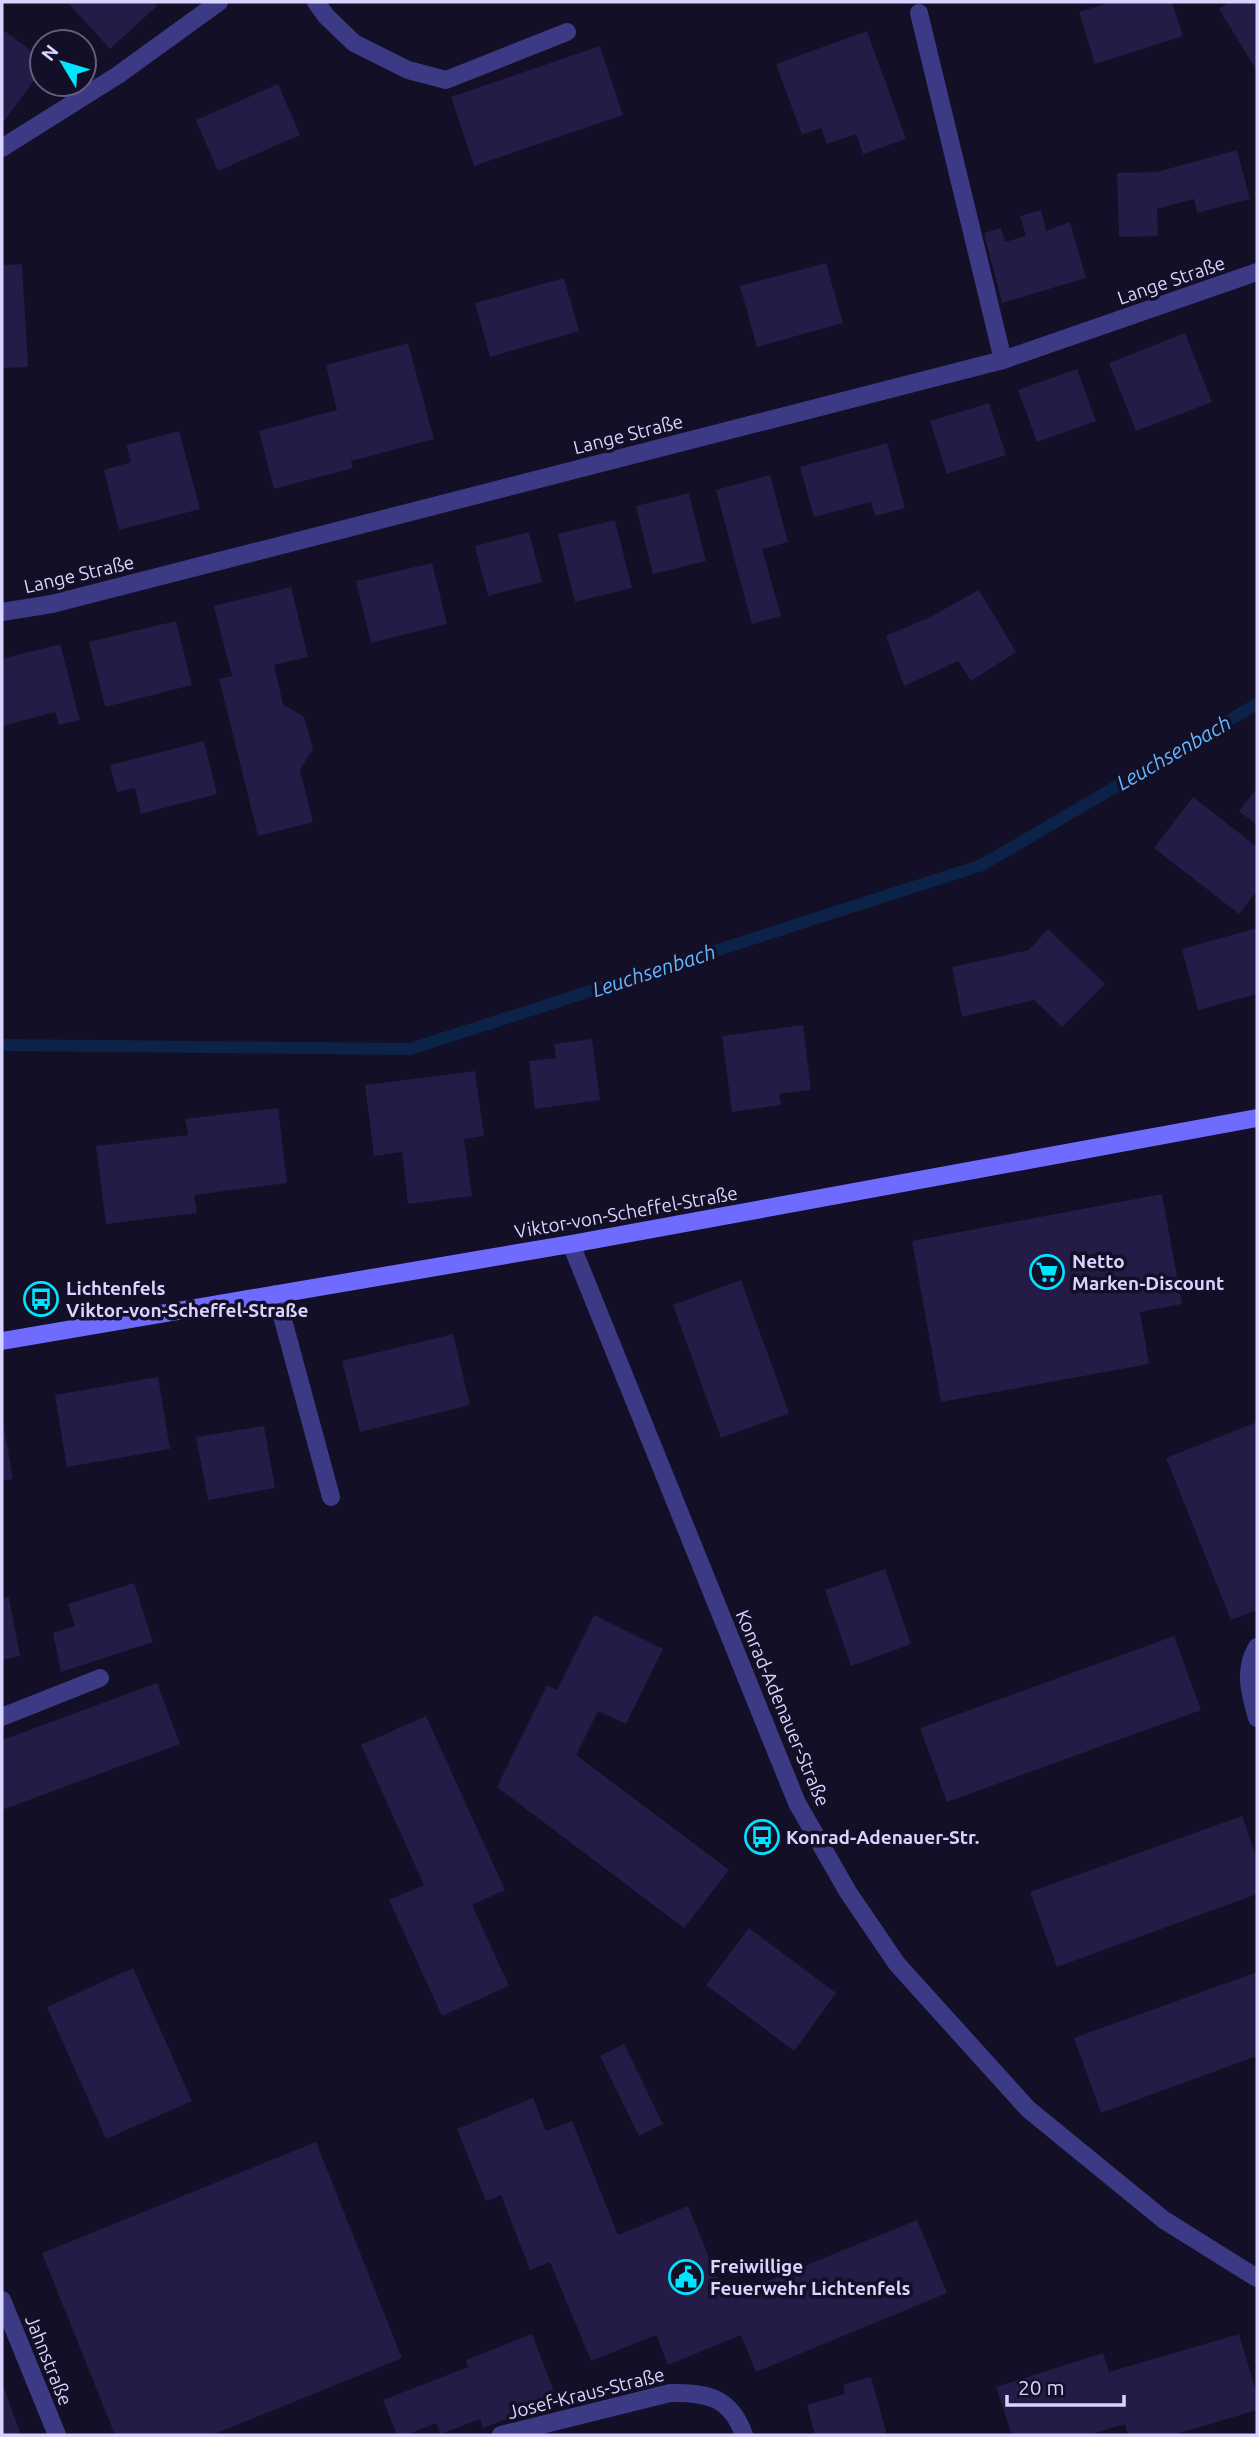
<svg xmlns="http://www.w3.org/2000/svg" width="1259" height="2437" font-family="Ubuntu,sans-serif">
  <rect width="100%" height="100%" fill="#130f26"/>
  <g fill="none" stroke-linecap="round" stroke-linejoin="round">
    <path stroke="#0c2248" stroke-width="12" d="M2,1045L410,1049L982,865L1257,704"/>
  </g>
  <path fill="#241b47" d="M72,2H154L157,6L110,49L69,4Z
    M1112,2H1172L1183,36L1095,64L1079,12Z
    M1230,2H1257V71L1219,9Z
    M2,29L42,59V70L4,121L2,120Z
    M867,31L906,139L863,154L856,134L827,144L821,128L802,135L776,64Z
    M600,46L623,115L474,166L451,97Z
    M278,84L300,135L218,171L196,120Z
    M1237,150L1250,199L1197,213L1194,199L1157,209L1158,236L1119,237L1117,173L1157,172Z
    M1041,210L1046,231L1070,222L1086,278L1002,303L984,233L1001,228L1005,242L1026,236L1020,216Z
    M826,263L843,323L757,347L740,286Z
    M22,264L28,367L2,368V265Z
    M564,278L579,331L490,357L475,303Z
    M1185,333L1212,402L1136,431L1109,363Z
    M408,343L434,439L351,461L353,468L274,489L259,431L337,410L326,365Z
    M1077,369L1096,421L1037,442L1018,390Z
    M989,403L1006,455L947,474L930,421Z
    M179,431L200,509L119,530L104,470L131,462L126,445Z
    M887,443L905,508L875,516L871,502L814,517L800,467Z
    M770,475L788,542L762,549L781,616L752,624L716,490Z
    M689,493L706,561L653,574L636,506Z
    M615,520L632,588L575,602L558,534Z
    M529,532L542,582L488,596L475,546Z
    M432,563L447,624L371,643L356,581Z
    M291,587L308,657L274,665L283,704L304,717L313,748L300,770L313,822L258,836L219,679L232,676L214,606Z
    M979,590L1016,652L971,681L958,661L904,686L886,636L932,616Z
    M176,621L192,685L105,707L89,642Z
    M60,644L80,720L59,725L55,712L2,726V659Z
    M204,741L217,794L141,814L135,788L117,792L110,765Z
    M1257,788V825L1239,811Z
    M1193,797L1257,847V891L1239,914L1154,848Z
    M1257,928V994L1198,1010L1182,949Z
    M1048,929L1105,984L1062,1027L1034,1000L962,1017L952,967L1029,950Z
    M803,1025L811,1090L779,1094L781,1105L732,1112L722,1036Z
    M592,1039L600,1100L535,1109L529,1061L556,1058L554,1044Z
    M475,1071L484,1136L464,1139L472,1196L408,1204L402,1152L374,1156L365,1085Z
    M278,1108L287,1183L194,1195L197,1213L106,1224L96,1146L188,1135L185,1119Z
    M1162,1194L1182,1304L1140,1312L1149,1364L941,1402L912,1241Z
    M741,1280L789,1413L721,1438L673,1305Z
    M453,1334L470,1405L360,1432L342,1361Z
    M158,1377L170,1449L67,1467L55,1395Z
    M2,1417L13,1479L2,1481Z
    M1257,1422V1610L1231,1620L1166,1458Z
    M264,1426L275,1488L208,1500L196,1437Z
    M885,1569L911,1644L851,1666L825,1590Z
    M134,1583L153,1642L61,1672L53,1633L75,1626L68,1604Z
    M9,1597L20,1656L2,1660V1598Z
    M594,1615L663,1649L626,1724L598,1711L576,1755L729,1870L684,1928L497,1787L547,1685L557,1690Z
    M1174,1636L1201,1710L947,1802L920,1728Z
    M157,1683L180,1744L2,1810V1740Z
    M426,1716L505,1890L472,1905L509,1986L442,2016L389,1900L424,1885L361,1745Z
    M1242,1816L1257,1859V1894L1057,1967L1030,1892Z
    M749,1928L836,1993L794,2051L706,1985Z
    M133,1968L192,2101L106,2139L47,2007Z
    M1257,1972V2056L1101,2113L1074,2038Z
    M624,2044L663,2124L639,2136L600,2056Z
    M533,2098L546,2131L572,2121L618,2235L688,2206L726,2298L917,2220L947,2293L756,2372L741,2335L668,2365L656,2335L591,2361L550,2262L530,2270L501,2195L486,2201L457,2129Z
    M316,2142L402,2358L212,2435H115L42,2253Z
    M532,2334L557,2399L483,2428L480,2419L441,2434L436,2423L407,2435H397L383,2400L468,2367L466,2360Z
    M1239,2334L1257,2394V2410L1173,2435H1128L1125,2424L1088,2435H1012L996,2387L1103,2353L1109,2372Z
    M871,2377L887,2435H815L807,2405L845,2394L843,2385Z
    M2,2383L21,2435H2Z"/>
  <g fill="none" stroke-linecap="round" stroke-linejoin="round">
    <path stroke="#3d3a85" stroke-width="18" d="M316,2L326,16L354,43L408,70L446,80L567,32
      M919,13L1003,360
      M276,1294L331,1497
      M2,1717L100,1678"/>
    <path stroke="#3d3a85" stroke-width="18" d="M2,148L118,75L219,2
      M2,612L52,604L1003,360L1257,272
      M571,1244L797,1803L848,1892L897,1964L1028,2109L1164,2220L1257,2278
      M1257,1647C1243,1671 1250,1693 1257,1718
      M2,2300L57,2435
      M501,2435L670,2393C706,2392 731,2397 744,2435"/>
    <path stroke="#6f6bff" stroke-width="18" d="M2,1341L571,1244L1257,1118"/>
  </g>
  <defs>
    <g id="supermarket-ring" transform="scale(1.75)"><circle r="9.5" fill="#130f26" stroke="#00e5ff" stroke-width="1.5"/><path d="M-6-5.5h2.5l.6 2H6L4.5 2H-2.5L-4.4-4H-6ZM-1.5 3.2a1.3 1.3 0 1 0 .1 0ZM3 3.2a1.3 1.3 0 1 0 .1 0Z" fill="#00e5ff"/></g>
    <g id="bus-ring" transform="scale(1.75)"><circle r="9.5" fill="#130f26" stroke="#00e5ff" stroke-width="1.5"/><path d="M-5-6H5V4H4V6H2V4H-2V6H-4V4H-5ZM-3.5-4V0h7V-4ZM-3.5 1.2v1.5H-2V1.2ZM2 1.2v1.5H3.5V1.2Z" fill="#00e5ff"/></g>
    <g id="civic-ring" transform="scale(1.75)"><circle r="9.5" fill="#130f26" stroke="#00e5ff" stroke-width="1.5"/><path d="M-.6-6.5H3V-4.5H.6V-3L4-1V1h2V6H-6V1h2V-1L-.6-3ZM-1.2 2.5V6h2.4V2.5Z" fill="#00e5ff"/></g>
  </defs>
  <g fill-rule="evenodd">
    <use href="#supermarket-ring" x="1047" y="1272"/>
    <use href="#bus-ring" x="41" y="1299"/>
    <use href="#bus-ring" x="762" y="1837"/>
    <use href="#civic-ring" x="686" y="2277"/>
  </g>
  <g text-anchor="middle" stroke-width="7" stroke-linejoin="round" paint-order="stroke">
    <g font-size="19" fill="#d9d4ff" stroke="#130f26">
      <text transform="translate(1171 280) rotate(-19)" y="7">Lange Straße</text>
      <text transform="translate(628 434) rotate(-14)" y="7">Lange Straße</text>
      <text transform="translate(79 574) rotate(-13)" y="7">Lange Straße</text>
      <text transform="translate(626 1212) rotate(-10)" y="7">Viktor-von-Scheffel-Straße</text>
      <text transform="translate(783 1708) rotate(67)" y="7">Konrad-Adenauer-Straße</text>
      <text transform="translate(49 2360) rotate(68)" y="7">Jahnstraße</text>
      <text transform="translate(586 2393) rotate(-14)" y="7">Josef-Kraus-Straße</text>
    </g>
    <g font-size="19" font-weight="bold" fill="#d9d4ff" stroke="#130f26" text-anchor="start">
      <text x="1072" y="1268">Netto<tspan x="1072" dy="22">Marken-Discount</tspan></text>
      <text x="66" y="1295">Lichtenfels<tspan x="66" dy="22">Viktor-von-Scheffel-Straße</tspan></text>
      <text x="786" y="1844">Konrad-Adenauer-Str.</text>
      <text x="710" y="2273">Freiwillige<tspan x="710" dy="22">Feuerwehr Lichtenfels</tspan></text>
    </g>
    <g font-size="21" font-style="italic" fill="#62b6ff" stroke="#130f26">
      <text transform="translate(1174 753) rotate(-30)" y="7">Leuchsenbach</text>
      <text transform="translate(654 971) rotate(-18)" y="7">Leuchsenbach</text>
    </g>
  </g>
  <rect width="1259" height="2437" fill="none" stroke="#d9d4ff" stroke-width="7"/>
  <g transform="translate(63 63) rotate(308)"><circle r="33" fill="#130f26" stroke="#625e7d" stroke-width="2"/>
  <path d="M0-5L12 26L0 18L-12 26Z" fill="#00e5ff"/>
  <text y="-10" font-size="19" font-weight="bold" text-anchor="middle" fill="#d9d4ff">N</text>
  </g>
  <path d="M1007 2395v10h117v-10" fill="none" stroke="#d9d4ff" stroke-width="3.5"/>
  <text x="1018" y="2395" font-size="21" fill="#d9d4ff" stroke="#130f26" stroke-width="5" paint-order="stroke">20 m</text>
</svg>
